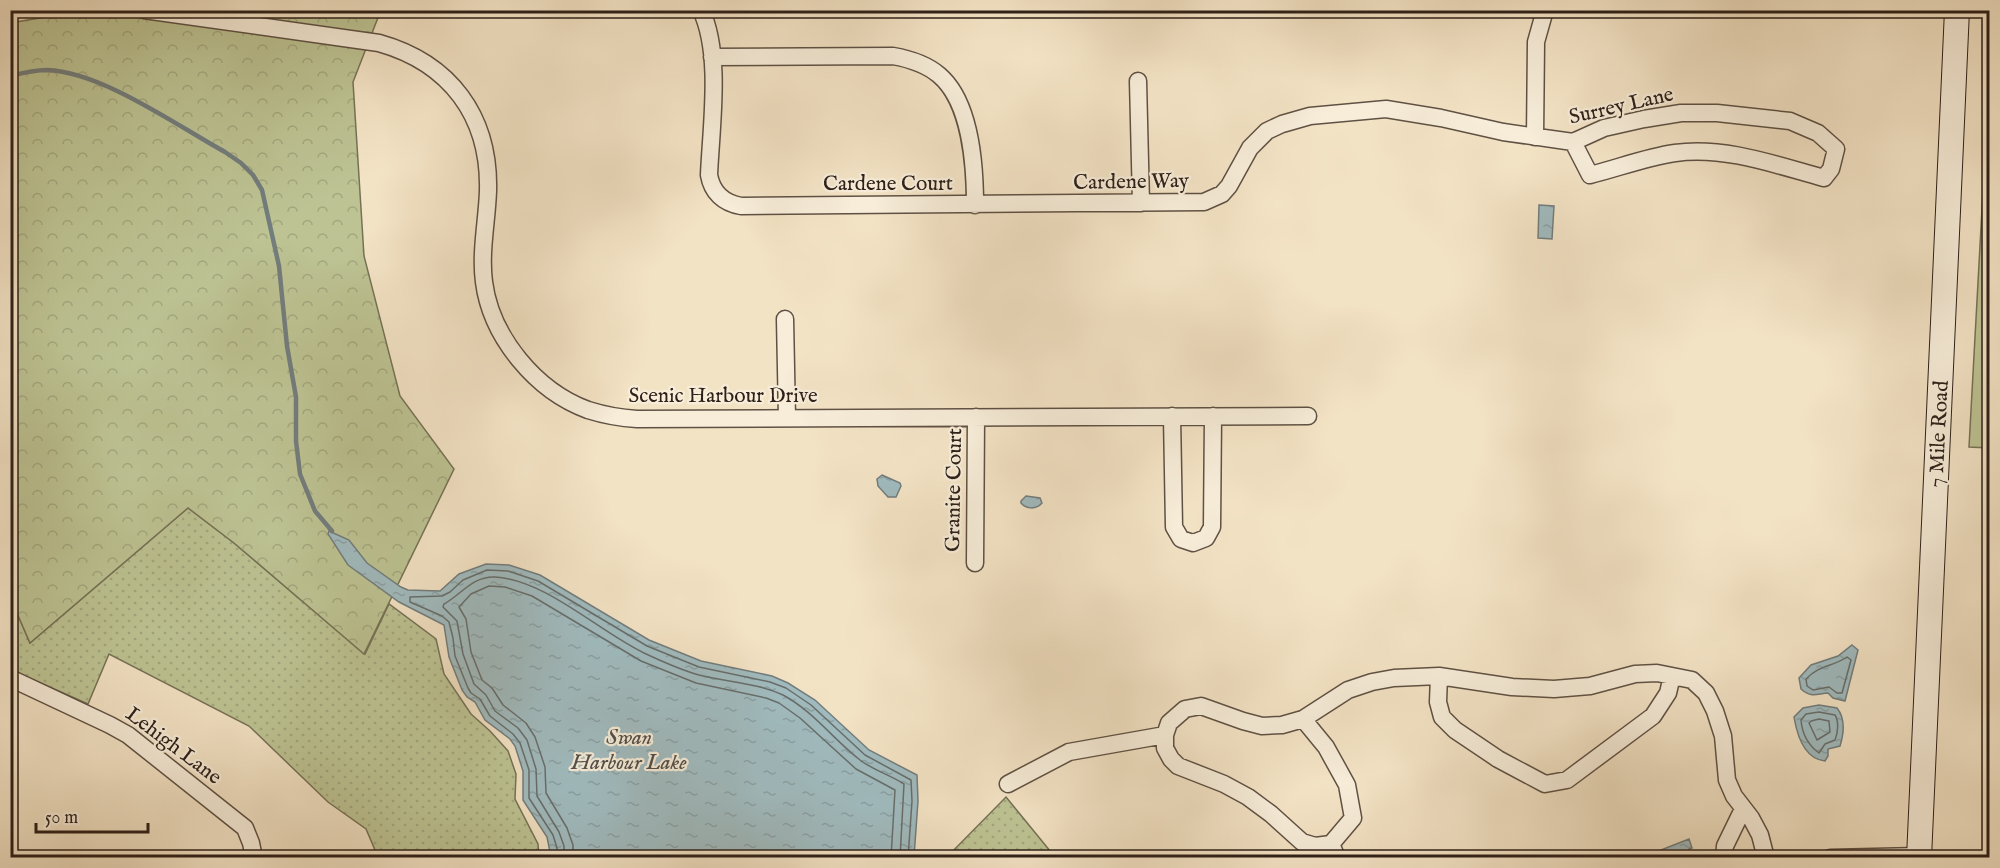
<svg xmlns="http://www.w3.org/2000/svg" width="2000" height="868" font-family="'IM FELL English',serif">
  <defs>
    <pattern id="grass-dots" width="8" height="8" patternUnits="userSpaceOnUse" patternTransform="scale(1.5)"><rect width="8" height="8" fill="#bdc393"/><path d="M2 2h.1M6 6h.1" fill="none" stroke="#a3a77e" stroke-width="1.8" stroke-linecap="round"/></pattern>
    <pattern id="forest-crowns" width="20" height="18" patternUnits="userSpaceOnUse" patternTransform="scale(1.5)"><rect width="20" height="18" fill="#bdc393"/><path d="M2 6a3 3 0 1 1 6 0M12 15a3 3 0 1 1 6 0" fill="none" stroke="#a3a77e"/></pattern>
    <pattern id="water-ripples" width="26" height="14" patternUnits="userSpaceOnUse" patternTransform="scale(1.5)"><rect width="26" height="14" fill="#a0bbbf"/><path d="M2 4q2-2 4 0t4 0M15 11q2-2 4 0t4 0" fill="none" stroke="#8aa0a4"/></pattern>
  </defs>
  <rect width="100%" height="100%" fill="#f3e3c5"/>
  <filter id="stains"><feTurbulence type="fractalNoise" baseFrequency=".00333" numOctaves="4"/><feColorMatrix values="0 0 0 0 .2 0 0 0 0 .09 0 0 0 0 .02 0 0 0 .5 -.17"/></filter>
  <radialGradient id="worn" r=".72"><stop offset=".6" stop-color="#630" stop-opacity="0"/><stop offset="1" stop-color="#630" stop-opacity=".3"/></radialGradient>
  <path fill="url(#grass-dots)" stroke="#767256" stroke-width="1.5" d="M188,508L234,543L365,654L389,604L436,639L444,674L471,714L490,731L508,751L516,774L515,799L538,844L539,857H378L366,829L328,802L249,726L109,654L88,704L11,670V614L17,613L30,643Z
    M1006,797L1055,857H947Z"/>
  <path fill="url(#forest-crowns)" stroke="#767256" stroke-width="1.5" d="M105,10L388,11L379,15L353,82L364,256L400,396L454,469L364,654L234,543L188,508L30,643L10,597V23L52,16L105,17Z"/>
  <path fill="#bdc393" stroke="#767256" stroke-width="1.5" d="M1989,81L1990,448H1989L1969,447Z"/>
  <path fill="url(#water-ripples)" stroke="#727d7d" stroke-width="1.5" d="M1539,205L1554,206L1552,239L1538,238Z
    M882,475L900,483L901,486L896,497H888L878,486L877,479Z
    M1026,496L1040,498L1042,503C1036,510 1026,509 1021,503V501Z
    M329,531L349,540L367,563L401,587L408,590L440,591L459,574L486,564L509,565L540,575L649,640L701,661L772,676L788,683L815,700L869,750L917,775L918,801L914,857H551L547,837L523,800V771L515,746L510,739L485,720L475,702L467,697L462,690L449,657L444,625L399,602L348,565L328,534Z
    M1852,645L1858,650L1845,701L1833,698L1828,693C1816,694 1811,698 1801,689L1799,678L1811,665L1838,656Z
    M1819,705L1837,708C1846,719 1844,733 1840,746L1828,749V756L1825,761C1804,759 1797,735 1794,717L1803,708Z
    M1689,839L1692,848L1689,849L1691,855L1684,857H1658L1656,852Z"/>
  <g fill="none" stroke-linecap="round" stroke-linejoin="round">
    <path stroke="#676e6c" stroke-width="1.5" d="M1847,657L1851,660L1842,693H1837L1829,687L1813,690L1807,686L1806,679C1819,665 1832,667 1847,657Z
      M1819,712L1835,715C1839,721 1838,733 1835,740L1825,744L1819,753C1808,745 1802,733 1801,720L1806,714Z
      M1819,719L1829,721L1830,732L1817,740L1809,723L1811,721Z
      M557,858V848L553,835L529,798V770L520,743L513,734L490,716L480,699L471,693L468,688L455,656L453,638L449,622L442,616L410,602V597L442,596L450,592L463,580L487,570L508,571L538,581L647,646L699,667L770,682L786,688L811,705L865,755L911,780L912,801L908,858
      M564,858V846L559,832L537,796L536,769L527,740L518,728L495,711L486,695L474,684L463,654L457,621L443,607L444,604C461,595 472,576 495,577C546,580 598,631 644,653C661,661 681,670 699,675C727,682 758,683 783,695C813,711 834,740 860,760C873,770 890,775 904,784L900,858
      M573,858V845L567,828L546,793L545,767L535,737L526,723L503,705L492,688L482,680L471,652L466,619L459,607L471,594L489,586L505,587L532,596L641,661L696,683L766,698L779,703L800,718L856,769L895,790L891,858"/>
    <path stroke="#727d7d" stroke-width="4.5" d="M10,76C22,73 34,70 47,70C102,72 176,125 225,152L241,163L253,175L262,190L279,266L287,346L296,397V441L300,474L315,511L332,531"/>
    <g stroke="#5f5144" stroke-width="19">
      <path id="street" d="M144,10L379,43C450,63 490,116 488,191C487,221 480,252 484,282C491,337 536,391 588,410C604,415 620,418 637,419L1308,416
        M701,10C722,54 711,126 709,175C712,192 723,203 741,206L1204,202L1222,194L1229,186L1250,148L1267,131L1282,124L1310,116L1386,109L1441,118L1503,132L1573,142L1604,128L1644,119L1681,113H1717L1790,121L1818,133L1836,149L1831,169L1824,178C1776,165 1725,146 1675,153C1647,157 1618,168 1590,175L1573,142
        M712,57L893,56C910,59 926,64 939,75C971,102 975,167 975,205
        M1138,81L1141,203
        M1535,137L1536,42L1545,10
        M785,319L787,418
        M1172,416L1174,527L1181,539L1193,543L1206,538L1212,527L1213,416
        M975,563L976,417
        M1439,676L1438,702L1442,717L1455,730L1498,759L1545,784L1567,780L1653,716L1668,693L1672,676
        M10,678L110,725L128,735L245,828L251,843L254,858
        M1303,719L1326,747L1347,785L1353,818L1331,844
        M1008,784L1069,752L1165,735
        M1331,844L1315,846L1302,842L1271,814L1248,797L1224,784L1178,766L1171,759L1165,748V735L1169,723L1185,709L1201,706L1243,721L1262,726L1282,725L1303,719L1348,690L1372,682L1394,678L1439,676L1512,687L1554,689L1590,686L1635,674L1657,673L1692,680L1706,693L1715,711L1723,736L1727,780L1734,796L1751,818L1760,835L1766,858
        M1331,844L1337,858
        M1724,858L1725,846L1743,809
        M1830,858L1919,856"/>
    </g>
    <g stroke="#2e2019" stroke-width="26">
      <path id="secondary" d="M1919,858L1957,10"/>
    </g>
    <use href="#street" stroke="#f7edd9" stroke-width="16"/>
    <use href="#secondary" stroke="#f7edd9" stroke-width="24"/>
  </g>
  <g text-anchor="middle" stroke-width="4.5" stroke-linejoin="round" paint-order="stroke">
    <g font-size="21" fill="#2e2019" stroke="#f7edd9">
      <text transform="translate(1621 105) rotate(-13)" y="7">Surrey Lane</text>
      <text transform="translate(1131 181) rotate(-1)" y="7">Cardene Way</text>
      <text x="888" y="190">Cardene Court</text>
      <text x="723" y="402">Scenic Harbour Drive</text>
      <text transform="translate(1938 434) rotate(-87)" y="7">7 Mile Road</text>
      <text transform="translate(953 490) rotate(-89)" y="7">Granite Court</text>
      <text transform="translate(174 745) rotate(37)" y="7">Lehigh Lane</text>
    </g>
    <g font-size="22" font-style="italic" fill="#504e4b" stroke="#f7edd9">
      <text x="629" y="744">Swan<tspan x="629" dy="25">Harbour Lake</tspan></text>
    </g>
  </g>
  <rect width="2000" height="868" fill="none" stroke="#f3e3c5" stroke-width="36"/>
  <rect x="12" y="12" width="1976" height="844" fill="none" stroke="#2e2019" stroke-width="3"/>
  <rect x="18" y="18" width="1964" height="832" fill="none" stroke="#2e2019" stroke-width="1.5"/>
  <path d="M36 823v9h112v-9" fill="none" stroke="#2e2019" stroke-width="3"/>
  <text x="45" y="823" font-size="18" fill="#2e2019" stroke="#f7edd9" stroke-width="4.5" paint-order="stroke">50 m</text>
  <rect width="100%" height="100%" filter="url(#stains)"/>
  <rect width="100%" height="100%" fill="url(#worn)"/>
</svg>
